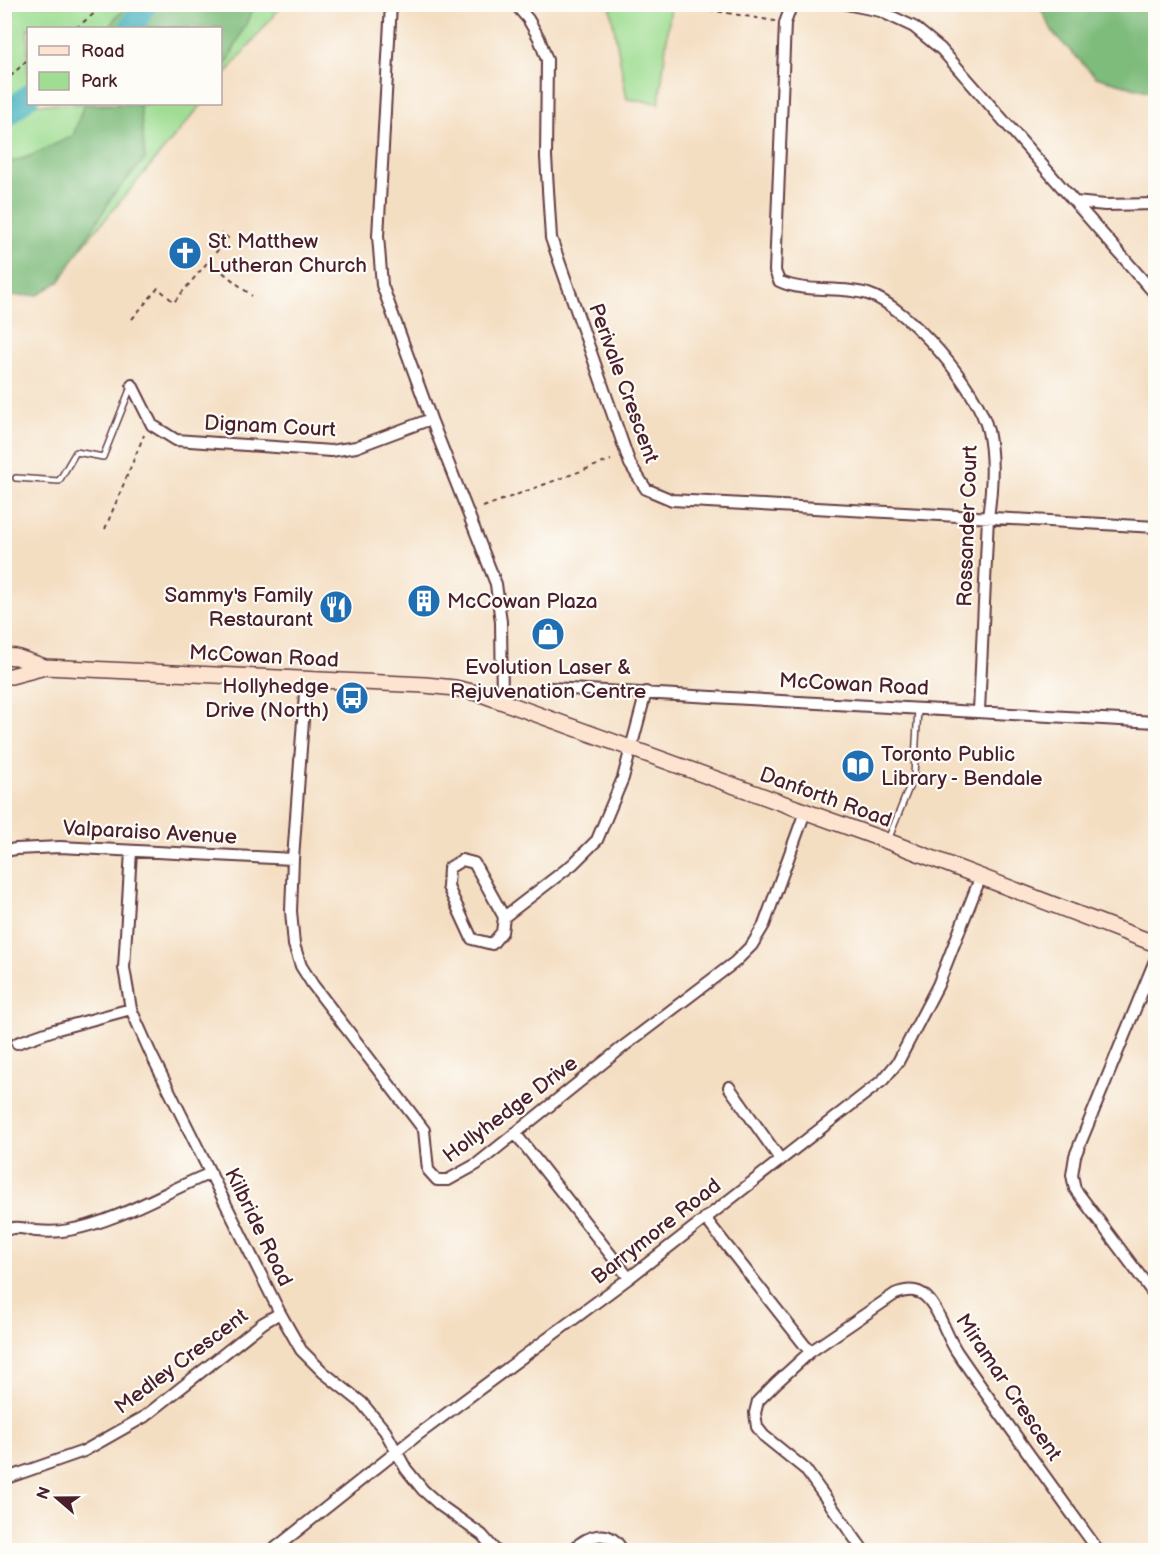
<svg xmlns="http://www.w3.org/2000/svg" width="1160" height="1555" font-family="'Balsamiq Sans',sans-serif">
  <rect width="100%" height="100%" fill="#fdfcf7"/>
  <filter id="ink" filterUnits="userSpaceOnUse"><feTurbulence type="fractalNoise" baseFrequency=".0167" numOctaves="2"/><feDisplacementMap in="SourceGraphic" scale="12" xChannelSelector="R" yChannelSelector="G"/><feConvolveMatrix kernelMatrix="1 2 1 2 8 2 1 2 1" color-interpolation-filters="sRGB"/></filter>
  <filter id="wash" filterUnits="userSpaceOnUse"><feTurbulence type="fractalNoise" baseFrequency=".008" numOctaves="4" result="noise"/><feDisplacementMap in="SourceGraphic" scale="24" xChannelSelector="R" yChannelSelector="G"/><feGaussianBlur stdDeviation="1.35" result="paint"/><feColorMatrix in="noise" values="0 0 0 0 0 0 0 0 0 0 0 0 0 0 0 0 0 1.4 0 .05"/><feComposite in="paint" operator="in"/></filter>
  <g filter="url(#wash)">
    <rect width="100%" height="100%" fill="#f4dec2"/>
    <path fill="#9edd92" stroke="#747e5e" stroke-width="1.5" d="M5,5H282L221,80L220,28H28V104H202L76,254L5,296Z
      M610,5H671L659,103L627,99Z"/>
    <path fill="#7ebc7c" stroke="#646e54" stroke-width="1.5" d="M130,5V4L255,5L229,59L221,70L220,28H111L114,19Z
      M1039,5H1155V93L1096,77L1054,34Z
      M84,104H140L145,159L114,194L60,281L38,295L5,296V164L30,156L73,136Z"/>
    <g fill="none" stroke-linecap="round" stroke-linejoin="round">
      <path stroke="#3dadba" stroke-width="24" d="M131,28L145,4
        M4,118L28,96"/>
    </g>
  </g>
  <g filter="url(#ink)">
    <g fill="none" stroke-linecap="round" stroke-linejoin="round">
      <g stroke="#643c42" stroke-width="8">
        <path id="service" d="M16,478L59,481L76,452L103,457L131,387
          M888,840L914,775L918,709"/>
      </g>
      <g stroke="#643c42" stroke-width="14">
        <path id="minor" d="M391,4L378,236L382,285L431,419L496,584L501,622L502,700
          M515,4L528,19L539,38L547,60L546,157L551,238L630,464L646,489L672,500L1156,527
          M792,4L785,23L775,271L779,281C806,294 839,285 868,294C909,307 979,390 988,431C994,459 992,490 988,517L979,711
          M846,4L880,11L914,27L941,49L1156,295
          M1075,202L1105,205L1156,204
          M132,385L152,425L176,440L331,451L356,447L431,419
          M306,679L293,859L291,911L294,945L301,966L313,985L424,1130L428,1170L437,1180H448L477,1164L624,1046L735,962L752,945L764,925L805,812
          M551,688L1156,722
          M4,851L16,849L60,847L293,859
          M131,851L124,968L131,1009L150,1052L280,1313L301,1350L323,1372L362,1403L385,1431L406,1469L423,1490L441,1506L482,1535L495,1550
          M504,917L474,863L462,860L449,868L448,887L472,939L492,944L502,932L504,917L573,864L597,840L623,778L646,692
          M1156,958L1075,1156L1072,1175L1075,1189L1156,1297
          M17,1043L54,1030L131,1009
          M729,1087L780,1159
          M515,1133L629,1278
          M705,1218L810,1352
          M4,1231C15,1225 25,1229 36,1231C46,1232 59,1232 69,1230C119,1221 164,1192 211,1173
          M4,1479L84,1451L144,1417L263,1323L280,1313
          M273,1550L415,1437L629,1278L883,1080L898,1062L938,985L981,876
          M572,1550C588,1535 609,1527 622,1550
          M863,1550L805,1469L764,1436L757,1427L755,1413L758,1401L776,1383L810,1352L895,1294C905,1290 916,1288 925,1296C939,1308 946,1336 957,1352C1003,1419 1051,1485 1098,1550"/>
      </g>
      <g stroke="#643c42" stroke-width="18">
        <path id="secondary" d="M4,656L16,657L45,667L425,685L455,688L481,694L887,841L1156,944
          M4,676H11L45,667"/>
      </g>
      <path stroke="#643c42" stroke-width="2" stroke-dasharray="4.5 4.5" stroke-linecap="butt" d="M674,4L775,21
        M76,28L106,4
        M4,83L28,59
        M209,261L252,296
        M132,319L158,288L174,302L228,238L222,233
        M483,507L611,460
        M105,529L144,435"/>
      <use href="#service" stroke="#fff" stroke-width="5"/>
      <use href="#minor" stroke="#fff" stroke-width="10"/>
      <use href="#secondary" stroke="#fde4d0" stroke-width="15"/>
    </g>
  </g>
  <defs>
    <g id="church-disc" transform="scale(1.725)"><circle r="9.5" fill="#1f6fb2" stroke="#fdfcf7"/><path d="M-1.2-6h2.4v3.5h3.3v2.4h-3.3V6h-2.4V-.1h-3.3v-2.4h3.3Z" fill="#fff"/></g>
    <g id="building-disc" transform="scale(1.725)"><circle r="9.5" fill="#1f6fb2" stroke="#fdfcf7"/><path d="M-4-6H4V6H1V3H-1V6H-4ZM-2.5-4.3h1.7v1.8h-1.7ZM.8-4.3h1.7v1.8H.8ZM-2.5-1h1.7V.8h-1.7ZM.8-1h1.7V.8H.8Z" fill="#fff"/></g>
    <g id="restaurant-disc" transform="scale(1.725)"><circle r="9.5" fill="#1f6fb2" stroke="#fdfcf7"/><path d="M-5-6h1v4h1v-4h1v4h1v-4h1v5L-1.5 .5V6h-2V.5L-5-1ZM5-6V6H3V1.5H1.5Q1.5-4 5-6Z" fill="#fff"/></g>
    <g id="shop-disc" transform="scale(1.725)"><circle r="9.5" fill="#1f6fb2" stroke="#fdfcf7"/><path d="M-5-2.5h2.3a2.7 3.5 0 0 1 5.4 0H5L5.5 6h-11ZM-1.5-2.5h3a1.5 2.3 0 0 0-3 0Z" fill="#fff"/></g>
    <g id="bus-disc" transform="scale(1.725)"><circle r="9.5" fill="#1f6fb2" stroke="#fdfcf7"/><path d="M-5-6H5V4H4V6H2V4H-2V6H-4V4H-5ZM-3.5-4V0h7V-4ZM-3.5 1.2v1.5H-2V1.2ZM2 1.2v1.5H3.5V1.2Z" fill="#fff"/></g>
    <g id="library-disc" transform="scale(1.725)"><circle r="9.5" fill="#1f6fb2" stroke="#fdfcf7"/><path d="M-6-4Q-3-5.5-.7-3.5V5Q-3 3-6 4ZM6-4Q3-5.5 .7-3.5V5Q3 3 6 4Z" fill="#fff"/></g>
  </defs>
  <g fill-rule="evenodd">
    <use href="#church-disc" x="185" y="253"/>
    <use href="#building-disc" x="424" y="601"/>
    <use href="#restaurant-disc" x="336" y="607"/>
    <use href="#shop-disc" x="548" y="634"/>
    <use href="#bus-disc" x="352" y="698"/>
    <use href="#library-disc" x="858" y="766"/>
  </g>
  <g text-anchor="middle" stroke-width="4.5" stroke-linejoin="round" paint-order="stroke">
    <g font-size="21" fill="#4a1f2b" stroke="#fdfcf7" text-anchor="start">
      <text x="208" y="248">St. Matthew<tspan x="208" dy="24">Lutheran Church</tspan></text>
      <text x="313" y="602" text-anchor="end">Sammy's Family<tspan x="313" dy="24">Restaurant</tspan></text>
      <text x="447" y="608">McCowan Plaza</text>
      <text x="548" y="674" text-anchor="middle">Evolution Laser &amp;<tspan x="548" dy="24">Rejuvenation Centre</tspan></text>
      <text x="329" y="693" text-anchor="end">Hollyhedge<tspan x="329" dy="24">Drive (North)</tspan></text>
      <text x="881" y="761">Toronto Public<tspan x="881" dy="24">Library - Bendale</tspan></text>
    </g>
    <g font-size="21" fill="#4a1f2b" stroke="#fdfcf7">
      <text transform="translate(624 383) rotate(70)" y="7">Perivale Crescent</text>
      <text transform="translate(270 426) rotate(3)" y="7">Dignam Court</text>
      <text transform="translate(967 526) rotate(-88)" y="7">Rossander Court</text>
      <text transform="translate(264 656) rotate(3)" y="7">McCowan Road</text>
      <text transform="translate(854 684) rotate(3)" y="7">McCowan Road</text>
      <text transform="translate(826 797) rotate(20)" y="7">Danforth Road</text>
      <text transform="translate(150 832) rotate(3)" y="7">Valparaiso Avenue</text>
      <text transform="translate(510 1109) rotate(-37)" y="7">Hollyhedge Drive</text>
      <text transform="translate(259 1227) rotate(64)" y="7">Kilbride Road</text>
      <text transform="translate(656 1231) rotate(-38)" y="7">Barrymore Road</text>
      <text transform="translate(181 1361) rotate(-37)" y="7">Medley Crescent</text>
      <text transform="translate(1009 1387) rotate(56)" y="7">Miramar Crescent</text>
    </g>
  </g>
  <rect width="1160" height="1555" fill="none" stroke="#fdfcf7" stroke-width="24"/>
  <rect x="27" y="27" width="195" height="78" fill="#fdfcf7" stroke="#b5a4a5" stroke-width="1.5"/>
  <rect x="39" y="46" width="30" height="9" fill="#fde4d0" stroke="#b5a4a5" stroke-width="1.5"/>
  <text x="81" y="57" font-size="18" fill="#4a1f2b">Road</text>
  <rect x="39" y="72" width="30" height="18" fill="#9edd92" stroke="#b5a4a5" stroke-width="1.5"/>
  <text x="81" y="87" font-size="18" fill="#4a1f2b">Park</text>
  <g transform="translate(57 1498) rotate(290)" stroke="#fdfcf7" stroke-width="4.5" paint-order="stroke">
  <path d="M0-4.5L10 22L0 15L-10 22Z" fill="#4a1f2b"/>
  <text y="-9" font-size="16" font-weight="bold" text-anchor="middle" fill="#4a1f2b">N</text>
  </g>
</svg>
